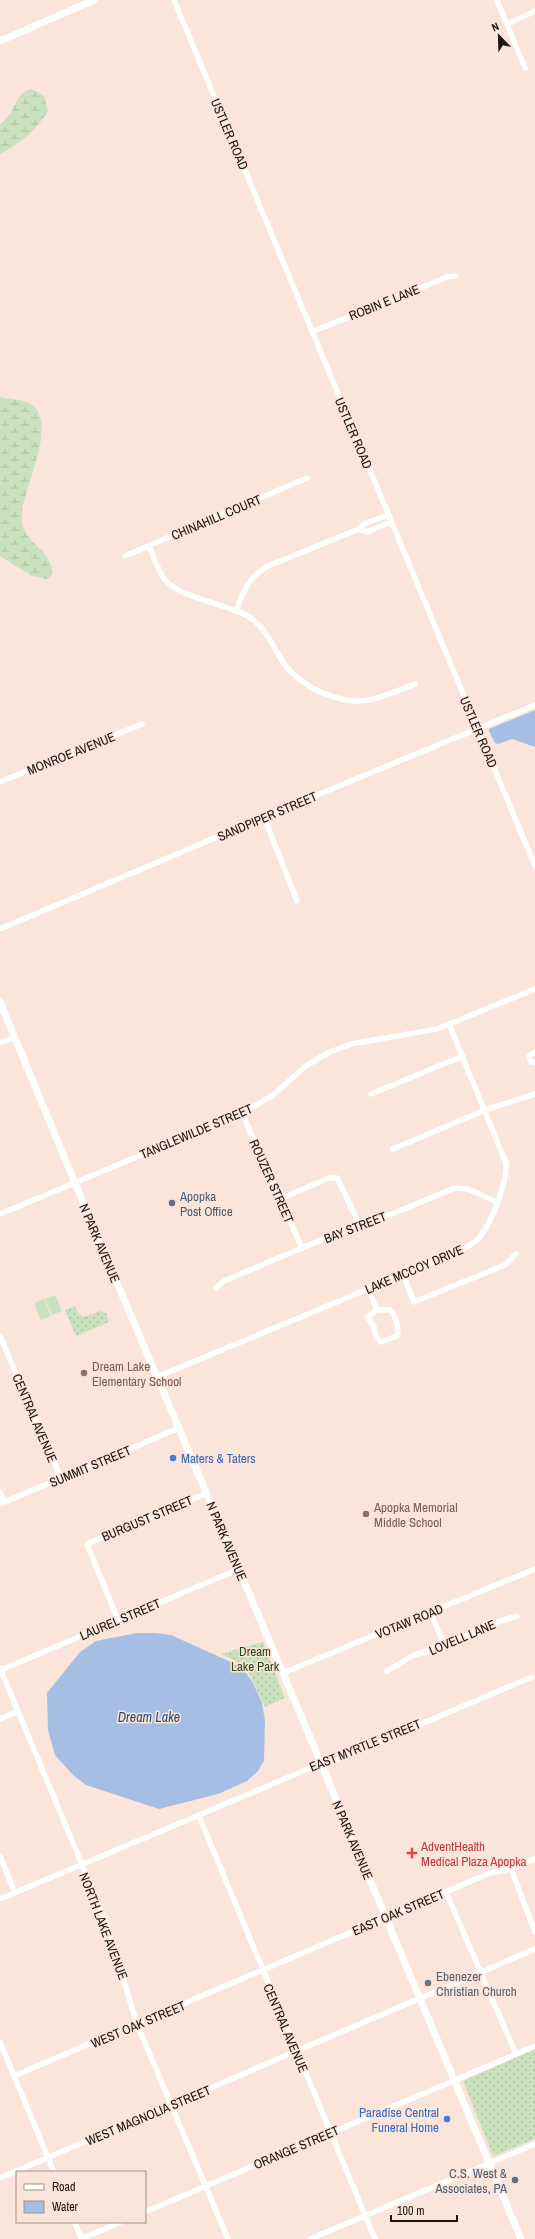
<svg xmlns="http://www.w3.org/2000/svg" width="535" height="2239" font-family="'Archivo Narrow',sans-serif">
  <defs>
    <pattern id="grass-dots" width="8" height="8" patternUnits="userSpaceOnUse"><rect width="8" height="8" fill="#c9e1bd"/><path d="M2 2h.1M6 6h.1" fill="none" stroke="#acc0a1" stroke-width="1.8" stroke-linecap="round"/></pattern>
    <pattern id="wetland-marsh" width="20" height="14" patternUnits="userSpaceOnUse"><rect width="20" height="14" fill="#c9e1bd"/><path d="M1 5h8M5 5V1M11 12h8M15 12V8" fill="none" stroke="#acc0a1"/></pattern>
  </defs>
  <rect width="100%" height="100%" fill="#fbe4d9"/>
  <path fill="url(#grass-dots)" d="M75,1306L79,1314L84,1317L100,1311L106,1313L109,1322L76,1336L65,1310Z
    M263,1642L285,1698L265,1707L249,1673L240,1663L221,1654Z
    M535,2049V2139L493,2156L463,2081Z"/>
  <path fill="url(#wetland-marsh)" d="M32,89L44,96L48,111C37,129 19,145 0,154V124C18,112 14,91 32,89Z
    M0,397C10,400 23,398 32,405C60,428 18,493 22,522C25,544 54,551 52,575L47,579L32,576L0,556Z"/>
  <path fill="#c9e1bd" d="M55,1295L62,1311L52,1315L45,1299Z
    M44,1299L51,1316L41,1320L34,1303Z"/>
  <path fill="#a6bee4" d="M535,710V747L512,739L498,744L495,743L489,731V729Z
    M137,1633H156L171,1635L233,1663L244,1670L253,1683L262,1703L265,1721L264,1761L258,1771L247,1781L218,1794L159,1809L86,1785L73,1775L55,1755L48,1730L47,1693L80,1652L96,1641Z"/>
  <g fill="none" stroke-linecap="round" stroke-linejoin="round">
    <path stroke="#fff" stroke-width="5.5" d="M174,0L535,866
      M497,0L525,68
      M507,24L535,11
      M312,332L447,277L456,276
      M359,529L367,532L391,522
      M149,546C154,557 158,572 166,581C181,598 228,604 249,617C268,628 273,649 285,665C303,688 340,705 369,700C385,697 400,690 415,684
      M125,556L307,478
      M236,611C245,589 247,579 268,566L359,529L364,524L388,515
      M0,782L142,724
      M264,817L297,901
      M0,929L264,817L535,705
      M0,1043L15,1037
      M535,1052L529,1056L531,1062H535
      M371,1094L463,1056
      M242,1113L302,1248
      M393,1149L485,1110L535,1094
      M280,1199L329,1178H337L359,1224
      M0,1214L242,1113L272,1096L307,1065L328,1053L351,1044L437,1029L535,989
      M403,1274L414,1302L505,1265L516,1254
      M216,1288L224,1281L359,1224L392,1214L455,1188L468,1189L497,1202
      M368,1288L377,1310
      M377,1310H390C395,1314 400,1330 397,1336L381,1342L376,1337L374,1327L367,1317Z
      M0,1336L61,1478
      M157,1377L464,1249C469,1246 475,1242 479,1238C492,1221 507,1184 506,1163L449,1024
      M0,1492L4,1502
      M0,1504L179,1428
      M430,1612L445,1646
      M118,1620L87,1544L207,1493
      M0,1668L106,1922L137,2024L228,2239
      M1,1670L239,1569
      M387,1671L414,1655L445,1646L490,1624L517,1616
      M283,1673L535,1569
      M0,1719L18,1711
      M199,1816L375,2239
      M0,1856L15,1893
      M511,1869L535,1932
      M446,1892L516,2054
      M0,1899L315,1766L329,1763L532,1677
      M0,2042L54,2172
      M14,2076L490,1873L511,1869L535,1859
      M0,2178L535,1949
      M145,2212L535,2046
      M74,2222L82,2239
      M81,2239L121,2222
      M310,2239L535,2144"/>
    <path stroke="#fff" stroke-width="7" d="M0,41L94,0
      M0,1002L92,1224L283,1673L521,2239"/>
  </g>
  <g fill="#5c6f8a" stroke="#fbe4d9" stroke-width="1.5">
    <circle cx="172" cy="1203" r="4"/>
    <circle cx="515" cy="2180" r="4"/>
  </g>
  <g fill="#8d6e63" stroke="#fbe4d9" stroke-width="1.5">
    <circle cx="84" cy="1373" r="4"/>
    <circle cx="366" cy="1514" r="4"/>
  </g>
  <g fill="#3f7fe0" stroke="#fbe4d9" stroke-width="1.5">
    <circle cx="173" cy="1458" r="4"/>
    <circle cx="447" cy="2119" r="4"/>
  </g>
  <path fill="#e0444e" stroke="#fbe4d9" stroke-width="1.5" d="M410 1847h4v4h4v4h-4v4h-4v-4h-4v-4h4z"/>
  <circle fill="#6b7280" stroke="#fbe4d9" stroke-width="1.5" cx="428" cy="1983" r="4"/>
  <g text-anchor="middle" stroke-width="3" stroke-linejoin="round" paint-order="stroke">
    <g font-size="13" fill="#1c130e" stroke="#fbe4d9">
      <text transform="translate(230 134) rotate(67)" y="5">USTLER ROAD</text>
      <text transform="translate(384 302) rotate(-22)" y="5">ROBIN E LANE</text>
      <text transform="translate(354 433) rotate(67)" y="5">USTLER ROAD</text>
      <text transform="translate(216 517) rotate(-23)" y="5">CHINAHILL COURT</text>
      <text transform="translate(479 732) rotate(67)" y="5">USTLER ROAD</text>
      <text transform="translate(71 753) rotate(-22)" y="5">MONROE AVENUE</text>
      <text transform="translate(267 816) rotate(-23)" y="5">SANDPIPER STREET</text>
      <text transform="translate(196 1131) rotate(-23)" y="5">TANGLEWILDE STREET</text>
      <text transform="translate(272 1181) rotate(66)" y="5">ROUZER STREET</text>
      <text transform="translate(355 1227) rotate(-21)" y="5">BAY STREET</text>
      <text transform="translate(100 1243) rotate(67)" y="5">N PARK AVENUE</text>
      <text transform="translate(414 1269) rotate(-23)" y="5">LAKE MCCOY DRIVE</text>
      <text transform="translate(35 1418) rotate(67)" y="5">CENTRAL AVENUE</text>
      <text transform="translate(90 1466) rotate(-23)" y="5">SUMMIT STREET</text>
      <text transform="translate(147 1518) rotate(-23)" y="5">BURGUST STREET</text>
      <text transform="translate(227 1541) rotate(67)" y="5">N PARK AVENUE</text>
      <text transform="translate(120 1619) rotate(-23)" y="5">LAUREL STREET</text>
      <text transform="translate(409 1621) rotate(-22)" y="5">VOTAW ROAD</text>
      <text transform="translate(462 1637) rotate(-23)" y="5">LOVELL LANE</text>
      <text transform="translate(365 1745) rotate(-22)" y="5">EAST MYRTLE STREET</text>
      <text transform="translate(353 1840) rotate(67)" y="5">N PARK AVENUE</text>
      <text transform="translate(398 1912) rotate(-23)" y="5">EAST OAK STREET</text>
      <text transform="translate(104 1926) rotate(69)" y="5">NORTH LAKE AVENUE</text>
      <text transform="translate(138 2024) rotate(-23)" y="5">WEST OAK STREET</text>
      <text transform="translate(286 2028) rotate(67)" y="5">CENTRAL AVENUE</text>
      <text transform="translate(148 2115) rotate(-23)" y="5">WEST MAGNOLIA STREET</text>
      <text transform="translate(296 2147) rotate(-23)" y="5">ORANGE STREET</text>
    </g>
    <g font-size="13" fill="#4e5e75" stroke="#fbe4d9" text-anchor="start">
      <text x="180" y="1201">Apopka<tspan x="180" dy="15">Post Office</tspan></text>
      <text x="507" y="2178" text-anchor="end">C.S. West &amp;<tspan x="507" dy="15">Associates, PA</tspan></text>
    </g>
    <g font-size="13" fill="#785e54" stroke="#fbe4d9" text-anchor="start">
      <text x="92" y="1371">Dream Lake<tspan x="92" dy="15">Elementary School</tspan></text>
      <text x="374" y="1512">Apopka Memorial<tspan x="374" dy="15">Middle School</tspan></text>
    </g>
    <g font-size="13" fill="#366cbe" stroke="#fbe4d9" text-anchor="start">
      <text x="181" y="1463">Maters &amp; Taters</text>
      <text x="439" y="2117" text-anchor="end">Paradise Central<tspan x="439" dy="15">Funeral Home</tspan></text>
    </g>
    <g font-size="13" fill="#274710" stroke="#fbe4d9">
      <text x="255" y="1656">Dream<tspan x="255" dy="15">Lake Park</tspan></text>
    </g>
    <g font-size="13" fill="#be3a42" stroke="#fbe4d9" text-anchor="start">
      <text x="421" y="1851">AdventHealth<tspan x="421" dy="15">Medical Plaza Apopka</tspan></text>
    </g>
    <g font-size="13" fill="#5b616d" stroke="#fbe4d9" text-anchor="start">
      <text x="436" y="1981">Ebenezer<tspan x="436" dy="15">Christian Church</tspan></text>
    </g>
    <g font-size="14" font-style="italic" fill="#2b4a7a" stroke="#fbe4d9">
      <text x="149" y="1722">Dream Lake</text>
    </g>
  </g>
  <rect x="16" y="2171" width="130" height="52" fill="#fbe4d9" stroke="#a29088"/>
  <rect x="24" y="2184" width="20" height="6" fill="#ffffff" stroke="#a29088"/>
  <text x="52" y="2191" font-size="12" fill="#1c130e">Road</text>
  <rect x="24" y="2201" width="20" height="12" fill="#a6bee4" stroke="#a29088"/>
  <text x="52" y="2211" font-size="12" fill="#1c130e">Water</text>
  <g transform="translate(499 36) rotate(337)" stroke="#fbe4d9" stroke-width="3" paint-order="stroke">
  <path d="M0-3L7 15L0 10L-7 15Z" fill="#1c130e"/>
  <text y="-6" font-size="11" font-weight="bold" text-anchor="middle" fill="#1c130e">N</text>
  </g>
  <path d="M391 2215v6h66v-6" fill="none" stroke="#1c130e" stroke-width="2"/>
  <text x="397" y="2215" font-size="12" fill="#1c130e" stroke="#fbe4d9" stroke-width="3" paint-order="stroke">100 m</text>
</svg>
